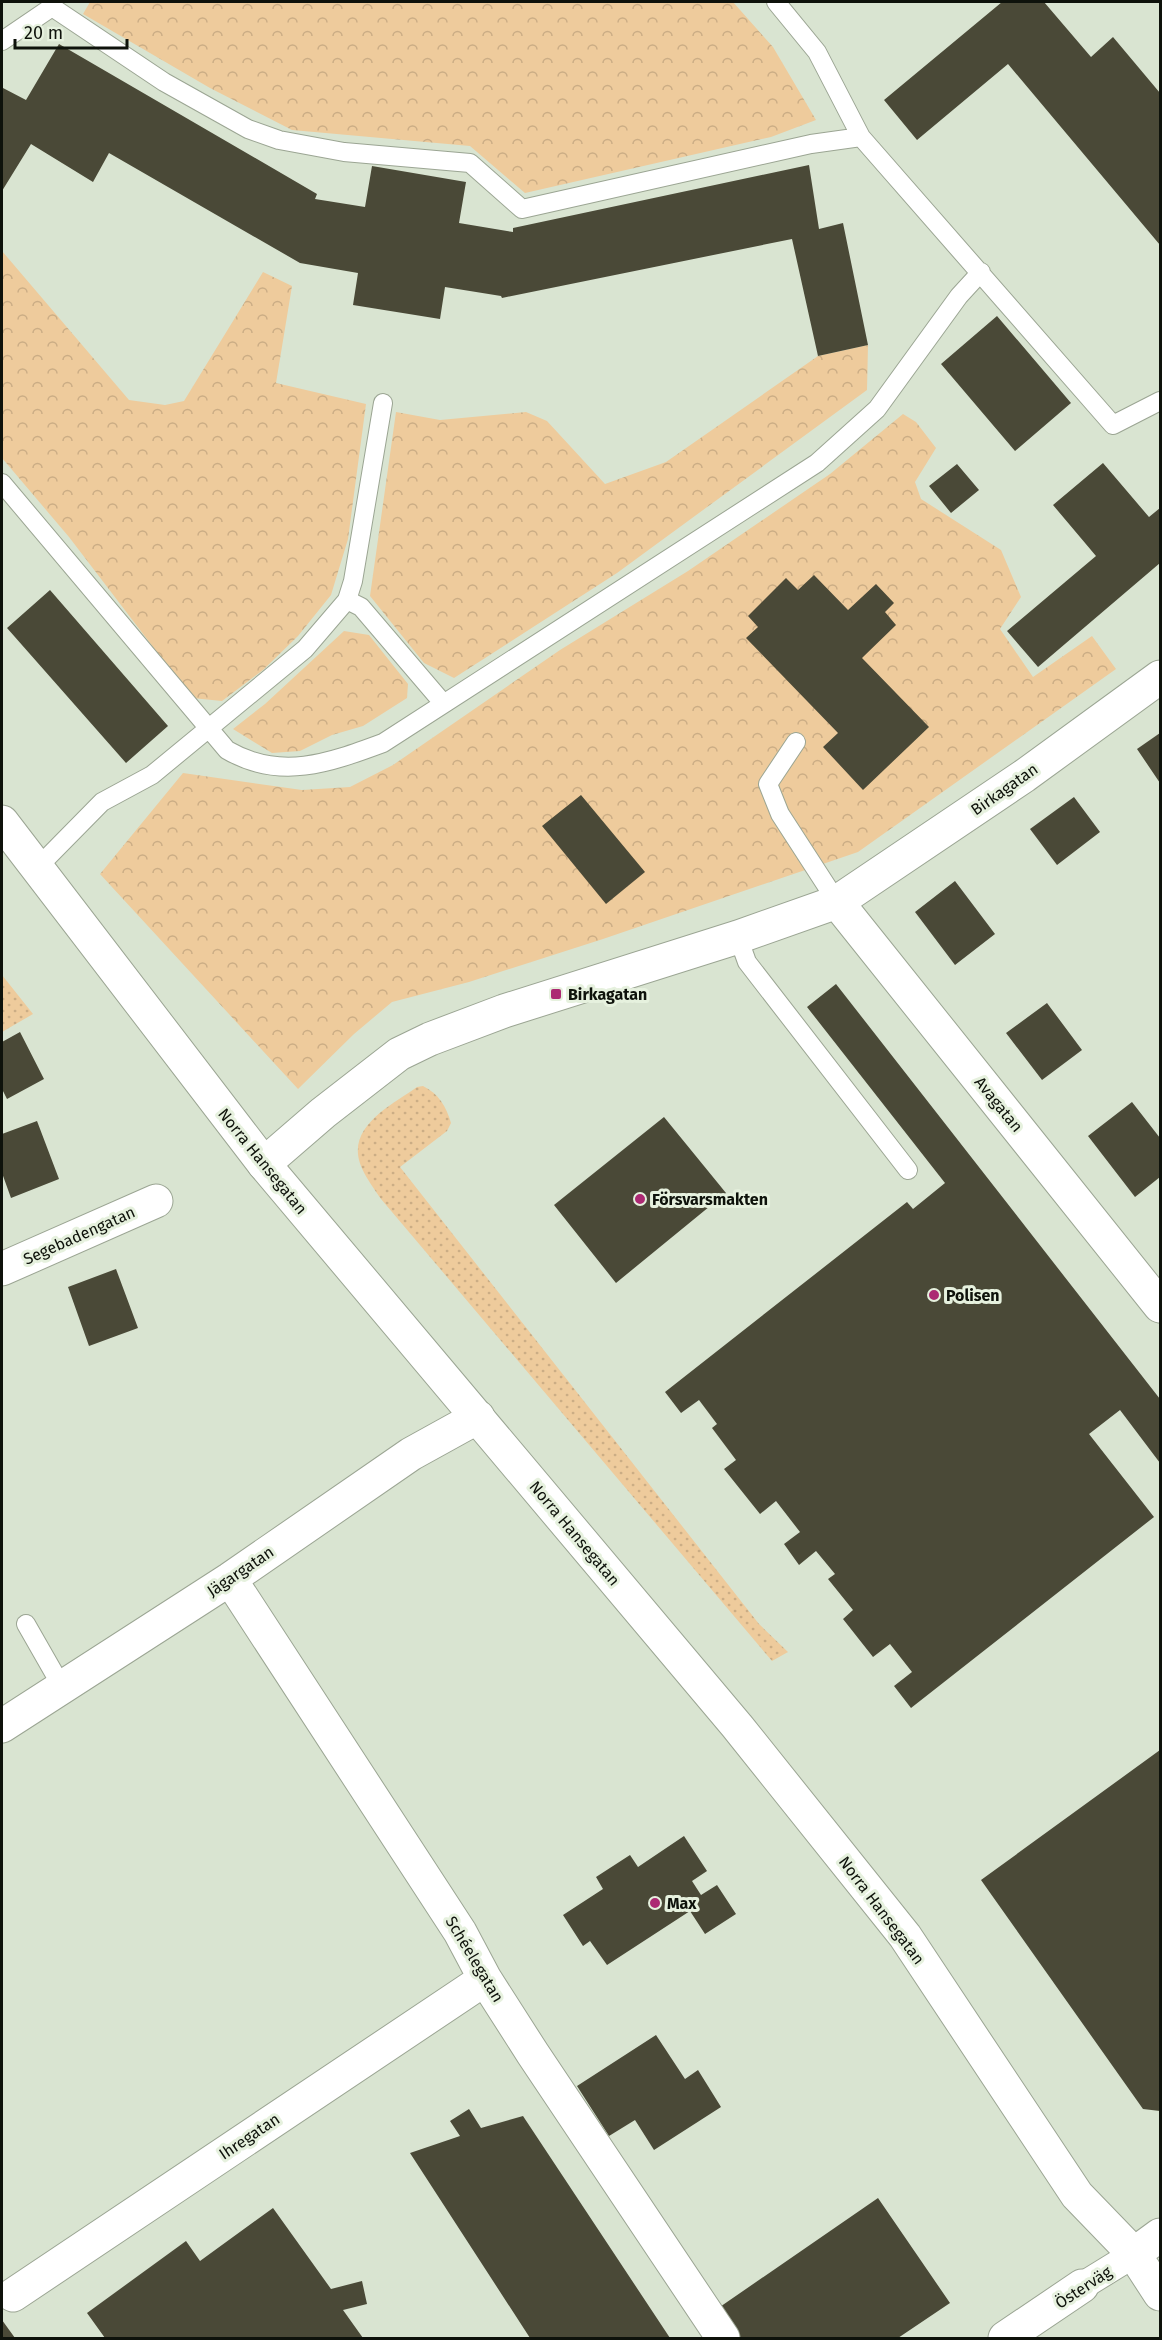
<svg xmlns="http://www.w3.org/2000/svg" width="1162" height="2340" font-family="'Fira Sans',sans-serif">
  <defs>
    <pattern id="grass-dots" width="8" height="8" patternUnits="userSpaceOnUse" patternTransform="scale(1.5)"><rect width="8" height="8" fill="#eecb9c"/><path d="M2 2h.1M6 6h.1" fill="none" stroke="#cbad85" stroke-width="1.8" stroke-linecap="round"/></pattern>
    <pattern id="forest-crowns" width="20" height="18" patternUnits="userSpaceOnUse" patternTransform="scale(1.5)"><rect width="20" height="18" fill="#eecb9c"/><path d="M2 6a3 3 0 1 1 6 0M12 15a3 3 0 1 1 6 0" fill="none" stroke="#cbad85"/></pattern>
  </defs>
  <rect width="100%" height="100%" fill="#d9e4d1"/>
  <path fill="url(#grass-dots)" d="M2,975L33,1014L2,1032V974Z
    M423,1086C439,1094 446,1106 451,1123L447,1131L400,1167L759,1624L788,1652L772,1661L381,1199C373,1187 359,1169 358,1154C355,1122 395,1103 417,1087Z"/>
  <path fill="url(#forest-crowns)" d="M90,2H733L773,47L816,120L771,137L525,193L470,146L292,130L210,88L83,14Z
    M2,251L129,400L165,405L184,401L263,272L292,286L276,383L366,404L348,539L331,595L298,636L263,670L222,701L192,698L69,537L2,458Z
    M868,345L867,390L617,573L454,678L424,663L370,596L396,412L440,420L526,412L547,421L605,484L666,462L818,356Z
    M903,414L916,422L936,448L915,482L921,499L1001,550L1021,597L1000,629L1033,677L1092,636L1116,669L858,852L603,939L469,982L392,1002L354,1034L298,1089L100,874L183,773L302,790L350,787L393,765L560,650L688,571L830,474Z
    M344,631L369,635L408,684L407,698L363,726L332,735L300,751L272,753L233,729L265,704Z"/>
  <path fill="#4a4937" d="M1002,2H1044L1091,57L1113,37L1160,93V245L1008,64L917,140L884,100Z
    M59,44L317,194L315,199L365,207L372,166L466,182L459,223L513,232V228L809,165L819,229L843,223L868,345L818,356L792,239L502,298L501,296L445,287L440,319L353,305L358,273L300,263L109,153L93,182L31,144L2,191V90L3,88L26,100Z
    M997,316L1071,403L1015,451L941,364Z
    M1103,463L1149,517L1160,508V563L1038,667L1007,631L1096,556L1053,505Z
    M957,464L979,490L951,513L929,486Z
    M814,575L848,610L876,584L894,603L885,612L896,625L862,658L929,727L863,790L823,747L838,733L746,638L758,627L748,616L786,578L798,590Z
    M50,590L168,726L126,763L7,628Z
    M1160,733V783L1137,749Z
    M581,795L645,872L606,904L542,826Z
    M1074,797L1100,832L1057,865L1030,829Z
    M955,881L995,934L955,965L915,912Z
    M836,984L1160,1399V1463L1120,1410L1089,1434L1154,1517L911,1708L894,1686L912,1672L890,1644L873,1657L843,1619L853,1610L828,1579L835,1574L816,1551L799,1565L784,1544L800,1532L776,1501L760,1514L724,1469L736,1460L712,1428L717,1424L699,1400L681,1413L665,1392L907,1202L913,1209L945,1183L807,1007Z
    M1047,1003L1082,1050L1042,1080L1006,1033Z
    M20,1032L44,1079L7,1099L2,1089V1042Z
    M1132,1102L1160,1138V1177L1135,1197L1088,1136Z
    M664,1117L726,1193L616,1283L554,1205Z
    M37,1121L59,1179L11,1198L2,1173V1134Z
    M116,1269L138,1328L89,1346L68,1287Z
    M1160,1750V2111L1143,2109L981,1880Z
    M684,1836L707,1871L692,1881L701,1895L717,1885L736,1914L705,1934L690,1911L607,1965L590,1941L583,1946L563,1915L603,1889L596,1877L630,1855L638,1867Z
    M656,2035L685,2079L698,2070L721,2107L654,2150L635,2120L609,2136L577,2086Z
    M469,2109L481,2128L523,2116L670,2338H530L410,2153L460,2136L450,2121Z
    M878,2198L950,2303L898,2338H733L714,2311Z
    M273,2208L331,2289L362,2281L367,2304L343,2310L363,2338H105L87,2313L186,2241L200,2261Z
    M2,2320L15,2338H2Z"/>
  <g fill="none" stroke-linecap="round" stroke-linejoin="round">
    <g stroke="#9ba593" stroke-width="20">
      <path id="service" d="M776,2L817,52L861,137L1113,425L1160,401
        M2,41L52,7L164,82L248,129L279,140L344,152L470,163L522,209L811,144L861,137
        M2,483L227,750C280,781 329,763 383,743L817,463L877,409L959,296L981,272
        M347,600L361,607L443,703
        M796,742L768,784L780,814L837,902
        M37,868L102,802L152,775L305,649L347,600L353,581L383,403
        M738,937L747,962L908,1170
        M26,1624L62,1687"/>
    </g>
    <g stroke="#9ba593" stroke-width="29">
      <path id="pedestrian" d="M1082,2286L1134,2254"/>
    </g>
    <g stroke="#9ba593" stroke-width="35">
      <path id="minor" d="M837,902L1160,1306
        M264,1164L323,1113L399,1054L430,1039L504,1011L738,937L837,902L1024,776L1160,677
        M2,1269L156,1201
        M230,1579L460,1932L485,1979L533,2054L723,2338
        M2,1726L230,1579L411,1454L478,1417
        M13,2295L485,1979
        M1005,2338L1082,2286"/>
    </g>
    <g stroke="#9ba593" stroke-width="35">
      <path id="secondary" d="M2,822L264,1164L737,1726L905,1936L1077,2195L1134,2254L1160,2294
        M1134,2254L1160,2235"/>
    </g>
    <use href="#service" stroke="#fff" stroke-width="18"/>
    <use href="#pedestrian" stroke="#fff" stroke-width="27"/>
    <use href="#minor" stroke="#fff" stroke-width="33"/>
    <use href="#secondary" stroke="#fff" stroke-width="33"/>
  </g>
  <g fill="#ac2973" stroke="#e6f1de" stroke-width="2">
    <rect x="550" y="988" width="12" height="12" rx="3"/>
    <circle cx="640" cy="1199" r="6"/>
    <circle cx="934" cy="1295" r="6"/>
    <circle cx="655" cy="1903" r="6"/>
  </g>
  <g text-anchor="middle" stroke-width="6" stroke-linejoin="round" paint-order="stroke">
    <g font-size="16" fill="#0e120b" stroke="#e6f1de">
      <text transform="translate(1004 789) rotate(-35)" y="6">Birkagatan</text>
      <text transform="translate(999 1104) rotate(51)" y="6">Avagatan</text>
      <text transform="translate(263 1161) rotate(51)" y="6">Norra Hansegatan</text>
      <text transform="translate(79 1235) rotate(-24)" y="6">Segebadengatan</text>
      <text transform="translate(575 1533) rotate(50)" y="6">Norra Hansegatan</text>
      <text transform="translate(240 1571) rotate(-34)" y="6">Jägargatan</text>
      <text transform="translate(882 1910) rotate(53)" y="6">Norra Hansegatan</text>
      <text transform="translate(475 1959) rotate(59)" y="6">Schéelegatan</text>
      <text transform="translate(249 2136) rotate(-34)" y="6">Ihregatan</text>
      <text transform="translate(1083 2287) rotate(-33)" y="6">Österväg</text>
    </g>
    <g font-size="16" font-weight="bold" fill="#0e120b" stroke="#e6f1de" text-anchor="start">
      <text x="568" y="1000">Birkagatan</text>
      <text x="652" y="1205">Försvarsmakten</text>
      <text x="946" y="1301">Polisen</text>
      <text x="667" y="1909">Max</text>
    </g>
  </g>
  <rect width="1162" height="2340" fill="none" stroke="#0e120b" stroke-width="6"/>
  <path d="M15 39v9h112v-9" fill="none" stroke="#0e120b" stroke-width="3"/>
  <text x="24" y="39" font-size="18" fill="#0e120b" stroke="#e6f1de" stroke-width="4.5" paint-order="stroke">20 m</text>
</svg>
